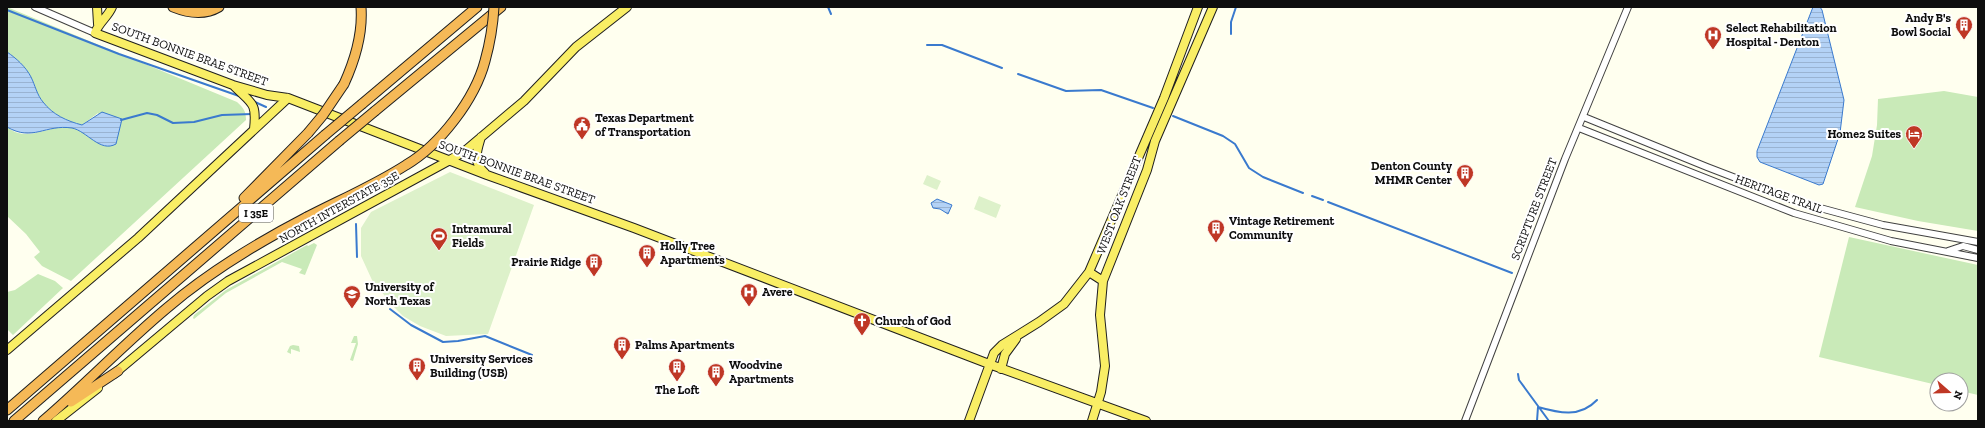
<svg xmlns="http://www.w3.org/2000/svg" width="1985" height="428" font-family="'Zilla Slab',serif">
  <defs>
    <pattern id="water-rules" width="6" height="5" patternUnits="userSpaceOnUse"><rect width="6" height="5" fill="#b3d2f6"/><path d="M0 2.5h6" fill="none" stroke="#99b3d2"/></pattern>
  </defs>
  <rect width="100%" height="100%" fill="#ffffef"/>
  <path fill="#c9eab8" d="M7,7L237,102C244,108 246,112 246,120L71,281L42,266L34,257L40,252L26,234L7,216V127C10,129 14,132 18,133C38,138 59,120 80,130C89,133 96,141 104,146L98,113L82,125C67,121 53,115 43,102C37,95 35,85 31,77C26,67 16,58 7,52Z
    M1944,91L1978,97V231L1918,221L1855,207L1872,156L1877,125L1878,99Z
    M1849,237L1978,265V395L1961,391V380H1937V385L1819,357Z
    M314,243L317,245L305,275L299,273L302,269L282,262L226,293L194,319L193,318L194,315L226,290L307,245L308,246Z
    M38,274L55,281L63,288L13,335L7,329V292L15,290Z
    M354,336H357L358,344L353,361L350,360L356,343H351Z
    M293,345L299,346L300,352L291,349V354L287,352L290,346Z"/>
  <path fill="#ddf1ca" d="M450,172L534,205L488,334L446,336L420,326L403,316L393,306L372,280L361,256V228L371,212Z
    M927,175L941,181L937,190L923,184Z
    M979,196L1001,205L996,218L974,209Z"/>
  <path fill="url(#water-rules)" stroke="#3a7ace" d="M1813,7H1820L1822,10L1844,100L1840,133L1823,184L1819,185L1760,162L1757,157V151Z
    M7,52C16,58 26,67 31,77C35,85 37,95 43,102C53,115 67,121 82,125L102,112L122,119L116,144C100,153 87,131 72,128C45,124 33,142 7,127Z
    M937,199L952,205L948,214L940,209L933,208L931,203Z"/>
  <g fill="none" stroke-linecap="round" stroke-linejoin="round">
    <path stroke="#3a7ace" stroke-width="2" d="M828,7L831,14
      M7,10L119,54L239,96
      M1231,34V22L1236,7
      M927,45H942L1002,68
      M1018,74L1066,91L1101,90L1153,108
      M255,102L266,107
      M1173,116L1223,136L1235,144L1249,168L1263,177L1303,193
      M121,120L147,113L157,115L173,123L194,122L222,115L252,114
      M1312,196L1323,200
      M1328,202L1512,273
      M356,224L357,257
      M390,309L411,325L443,342L458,341L485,336L532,355
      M1518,374L1519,380L1549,421
      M1537,421L1538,407C1559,413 1580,418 1597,400"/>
    <g stroke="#414141" stroke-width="8">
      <path id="minor" d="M35,7L95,33
        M1584,117L1707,167L1798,202L1883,225L1978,242
        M1579,128L1794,213L1891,241L1978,258
        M1948,251L1963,246L1978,250
        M1465,421L1565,159L1628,7"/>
    </g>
    <g stroke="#1f1f1f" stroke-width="10">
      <path id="major" d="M97,7L98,24
        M112,7C108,17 99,22 95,33L233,85L267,95L288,98L487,175L634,228L989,364L1146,421
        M234,86C252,104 257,102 254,129
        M481,137C477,151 472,162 485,173
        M1089,272L1103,281
        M7,350L138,238L288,98
        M1001,369L1005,354L1016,339
        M114,374L207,296L228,281L450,160L466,150L524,101L576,47L627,7
        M56,421L98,388
        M969,421L994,353L1002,345L1039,322L1064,304L1089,272L1164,98L1198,7
        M1092,421L1101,392L1105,366L1100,315L1103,281L1147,170L1155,141L1213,7"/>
    </g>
    <g stroke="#1f1f1f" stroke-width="11">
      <path id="highway" d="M173,7C188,13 204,16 219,7
        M344,84C355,60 363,34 361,7
        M362,104L477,7
        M375,111L501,7
        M244,198L308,133
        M71,402L118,371
        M7,410L325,135
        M14,421L339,141
        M43,421C85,385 124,344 167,308C209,272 257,243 307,217"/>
    </g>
    <use href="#minor" stroke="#fff" stroke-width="6"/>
    <use href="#major" stroke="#f9ee65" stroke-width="8"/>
    <use href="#highway" stroke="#f5b957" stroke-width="9"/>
    <g stroke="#1f1f1f" stroke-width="11" stroke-linecap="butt">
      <path id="highway-bridge" d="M308,133L323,115L344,84
        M325,135L362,104
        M339,141L375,111
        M307,217C340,200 375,185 406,165C440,145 475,99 485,61C490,43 493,25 494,7"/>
    </g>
    <use href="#highway-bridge" stroke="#f5b957" stroke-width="9"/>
  </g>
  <defs>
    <g id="building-pin" transform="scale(0.9)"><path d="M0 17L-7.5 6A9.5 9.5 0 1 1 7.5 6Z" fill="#bf3725" stroke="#fff"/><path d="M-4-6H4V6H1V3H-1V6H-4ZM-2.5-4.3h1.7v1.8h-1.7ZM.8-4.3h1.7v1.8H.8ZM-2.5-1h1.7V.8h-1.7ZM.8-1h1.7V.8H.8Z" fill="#fff"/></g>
    <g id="hospital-pin" transform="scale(0.9)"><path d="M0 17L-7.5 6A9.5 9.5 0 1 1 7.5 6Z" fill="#bf3725" stroke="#fff"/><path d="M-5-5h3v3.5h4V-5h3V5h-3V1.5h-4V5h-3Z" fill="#fff"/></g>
    <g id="civic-pin" transform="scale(0.9)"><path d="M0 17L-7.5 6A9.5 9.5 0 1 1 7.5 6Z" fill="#bf3725" stroke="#fff"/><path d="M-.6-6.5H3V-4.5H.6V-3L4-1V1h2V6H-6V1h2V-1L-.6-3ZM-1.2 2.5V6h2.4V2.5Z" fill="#fff"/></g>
    <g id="hotel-pin" transform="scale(0.9)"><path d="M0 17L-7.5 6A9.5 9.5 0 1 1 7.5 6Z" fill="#bf3725" stroke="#fff"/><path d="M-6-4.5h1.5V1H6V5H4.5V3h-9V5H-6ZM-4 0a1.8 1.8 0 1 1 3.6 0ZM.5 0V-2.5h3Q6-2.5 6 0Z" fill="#fff"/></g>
    <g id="stadium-pin" transform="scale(0.9)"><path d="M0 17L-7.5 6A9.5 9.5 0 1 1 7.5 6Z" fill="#bf3725" stroke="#fff"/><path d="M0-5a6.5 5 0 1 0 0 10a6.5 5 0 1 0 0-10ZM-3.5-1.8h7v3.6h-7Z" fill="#fff"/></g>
    <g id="university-pin" transform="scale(0.9)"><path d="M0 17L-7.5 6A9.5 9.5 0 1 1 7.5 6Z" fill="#bf3725" stroke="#fff"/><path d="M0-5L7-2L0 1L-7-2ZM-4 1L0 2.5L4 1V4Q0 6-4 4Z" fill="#fff"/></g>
    <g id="church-pin" transform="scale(0.9)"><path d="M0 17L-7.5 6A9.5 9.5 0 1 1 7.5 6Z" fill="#bf3725" stroke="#fff"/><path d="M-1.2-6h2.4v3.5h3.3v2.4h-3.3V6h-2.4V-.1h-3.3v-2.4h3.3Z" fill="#fff"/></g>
  </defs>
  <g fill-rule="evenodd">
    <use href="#building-pin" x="1964" y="25"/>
    <use href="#hospital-pin" x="1713" y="35"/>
    <use href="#civic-pin" x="582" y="125"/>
    <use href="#hotel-pin" x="1914" y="134"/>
    <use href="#building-pin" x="1465" y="173"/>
    <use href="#building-pin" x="1216" y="228"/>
    <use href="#stadium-pin" x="439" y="236"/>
    <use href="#building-pin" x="647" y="253"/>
    <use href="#building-pin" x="594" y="262"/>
    <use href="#hospital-pin" x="749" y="292"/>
    <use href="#university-pin" x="352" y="294"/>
    <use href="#church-pin" x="862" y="321"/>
    <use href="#building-pin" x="622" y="345"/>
    <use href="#building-pin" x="417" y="366"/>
    <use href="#building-pin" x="677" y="367"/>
    <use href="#building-pin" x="716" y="372"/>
  </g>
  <g text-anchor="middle" stroke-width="4" stroke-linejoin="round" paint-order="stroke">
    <rect fill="#fff" stroke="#565656" stroke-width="1" x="239" y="204" width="34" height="18" rx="3"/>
    <g font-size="11" font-weight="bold" fill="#0e0e0e">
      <text x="256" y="217">I 35E</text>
    </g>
    <g font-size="12" font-weight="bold" fill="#0e0e0e" stroke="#fff" text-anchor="start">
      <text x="1951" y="22" text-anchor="end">Andy B's<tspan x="1951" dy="14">Bowl Social</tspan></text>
      <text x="1726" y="32">Select Rehabilitation<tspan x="1726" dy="14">Hospital - Denton</tspan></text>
      <text x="595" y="122">Texas Department<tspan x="595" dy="14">of Transportation</tspan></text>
      <text x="1901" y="138" text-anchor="end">Home2 Suites</text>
      <text x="1452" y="170" text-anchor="end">Denton County<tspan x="1452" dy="14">MHMR Center</tspan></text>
      <text x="1229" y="225">Vintage Retirement<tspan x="1229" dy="14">Community</tspan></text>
      <text x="452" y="233">Intramural<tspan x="452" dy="14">Fields</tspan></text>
      <text x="660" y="250">Holly Tree<tspan x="660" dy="14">Apartments</tspan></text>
      <text x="581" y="266" text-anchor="end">Prairie Ridge</text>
      <text x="365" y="291">University of<tspan x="365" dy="14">North Texas</tspan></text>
      <text x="762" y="296">Avere</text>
      <text x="875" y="325">Church of God</text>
      <text x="635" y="349">Palms Apartments</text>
      <text x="430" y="363">University Services<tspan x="430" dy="14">Building (USB)</tspan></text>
      <text x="729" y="369">Woodvine<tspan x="729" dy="14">Apartments</tspan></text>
      <text x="677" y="394" text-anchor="middle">The Loft</text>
    </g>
    <g font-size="12" fill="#0e0e0e" stroke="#fff">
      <text transform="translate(190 54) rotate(20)" y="4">SOUTH BONNIE BRAE STREET</text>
      <text transform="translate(517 172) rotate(20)" y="4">SOUTH BONNIE BRAE STREET</text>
      <text transform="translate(1779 194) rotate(20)" y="4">HERITAGE TRAIL</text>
      <text transform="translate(1119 205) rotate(-69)" y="4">WEST OAK STREET</text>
      <text transform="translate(339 207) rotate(-29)" y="4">NORTH INTERSTATE 35E</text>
      <text transform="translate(1534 209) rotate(-69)" y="4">SCRIPTURE STREET</text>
    </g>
  </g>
  <rect width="1985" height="428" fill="none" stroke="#0e0e0e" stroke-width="16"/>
  <g transform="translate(1949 392) rotate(110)"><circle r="19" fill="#ffffff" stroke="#9f9f9f"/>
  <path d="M0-3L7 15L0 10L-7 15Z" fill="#bf3725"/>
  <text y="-6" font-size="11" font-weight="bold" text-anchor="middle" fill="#0e0e0e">N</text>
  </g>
</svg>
